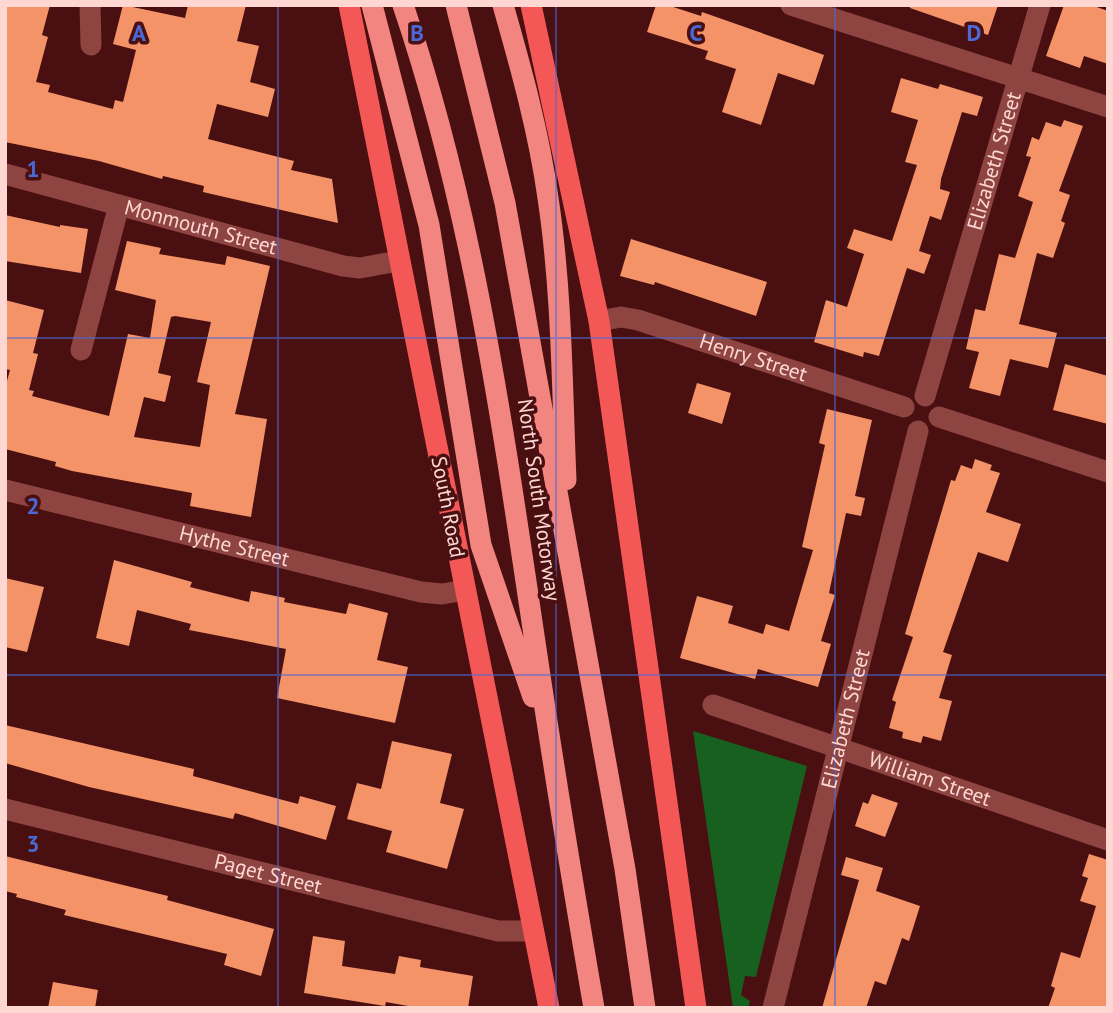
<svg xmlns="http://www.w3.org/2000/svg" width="1113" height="1013" font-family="'PT Sans',sans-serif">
  <rect width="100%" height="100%" fill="#4a0f10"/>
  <path fill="#17601f" d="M693,731L807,766L756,977L745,976L741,995L750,1001L748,1008H733Z"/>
  <path fill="#f49368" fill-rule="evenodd" d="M5,5H50L42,35L48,37L36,82L50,85L48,92L113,109L115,100L123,102L136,50L113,44L123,5L185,18L188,5H246L237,41L259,46L250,82L275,89L268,117L217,104L208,139L294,161L291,170L332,179L338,223L203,192L204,186L163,176L162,179L99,161L5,142Z
    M656,5H667L701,16L702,12L824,55L814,85L778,73L761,125L722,112L736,69L705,59L708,51L647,32Z
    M910,5H998L988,35L910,8Z
    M1064,5H1091L1108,11V64L1084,56L1080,68L1046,56Z
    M901,78L938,89L940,84L983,97L977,116L962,112L941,179L940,189L950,192L941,220L930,216L919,251L931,255L924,274L907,268L879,356L864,352L863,357L814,342L826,300L847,307L864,254L847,248L854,229L892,241L917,165L905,162L918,120L891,112Z
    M1064,120L1083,126L1059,191L1070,195L1061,221L1065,223L1053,258L1037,253L1019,324L1057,333L1048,368L1010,359L1000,396L969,388L979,352L966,349L975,309L985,311L999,254L1015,258L1033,202L1018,196L1031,157L1026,156L1032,137L1039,140L1046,122L1061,127Z
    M5,215L60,227V225L88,229L81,273L5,261Z
    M631,239L767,282L756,316L655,282L654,285L620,276Z
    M127,241L161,248L159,254L225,265L227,256L270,266L235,414L267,419L251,517L190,506L192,493L72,471L55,466L56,462L5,449V388L10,370L5,369V300L44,310L33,353L38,354L29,390L34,391L32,396L109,416L128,334L150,338L156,300L115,290ZM175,316L211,322L197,382L210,385L200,447L134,437L144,397L165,402L171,376L158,373L171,317Z
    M1065,364L1108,376V424L1053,410Z
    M697,383L731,393L722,424L688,413Z
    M827,409L872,420L855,496L865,498L861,516L846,513L829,593L835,595L821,641L831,644L818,687L758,669L755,679L680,658L697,596L733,606L728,623L763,634L766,624L789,631L813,550L802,547L825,445L819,443Z
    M975,459L992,465L990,470L1000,473L986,512L1021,524L1008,562L978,552L943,652L952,655L939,698L952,701L941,741L923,736L921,743L902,738L903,732L889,728L896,702L892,700L913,637L905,634L951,480L955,481L961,465L972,469Z
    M114,560L192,582L190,587L249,602L251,591L285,598L284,602L346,614L349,603L388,613L377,660L408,667L395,723L277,698L286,649L189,630L191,624L137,610L129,646L96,638Z
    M5,578L44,587L27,652L5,647Z
    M5,725L194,769L193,776L298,804L300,796L336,806L326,840L235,813L233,819L89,787L5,763Z
    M392,741L452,754L440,803L464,809L447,869L386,852L392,831L347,819L357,783L381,789Z
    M872,794L898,803L885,837L855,826L863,802L868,804Z
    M1089,854L1108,860V1008H1048L1055,988L1051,986L1061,952L1080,958L1096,906L1080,901L1088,878L1082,876Z
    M5,856L168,896L167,900L274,929L261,976L224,965L227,954L64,915L66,910L16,897L17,894L5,891Z
    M846,857L883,868L876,891L920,906L909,941L902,938L886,985L875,981L866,1008H822L859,880L841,875Z
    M313,936L345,941L342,966L395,974L399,956L421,960L420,967L473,976L468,1008H419L386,1002L385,1006L304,993Z
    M53,982L98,990L95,1008H48Z"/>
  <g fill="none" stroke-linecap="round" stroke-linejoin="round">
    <g stroke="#8e4541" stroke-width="21">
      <path d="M90,5L91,45"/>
      <path d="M791,5L1108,107"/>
      <path id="s1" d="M5,174L343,266L360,268L398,261"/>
      <path id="s2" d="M599,321L621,317L638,320L904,407"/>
      <path d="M81,350L119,205"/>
      <path id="s3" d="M925,396L1040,5"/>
      <path d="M939,417L1108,472"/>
      <path id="s4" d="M5,490L421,592L442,594L465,590"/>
      <path id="s5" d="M713,705L1108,840"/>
      <path id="s6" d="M5,809L498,931H533"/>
      <path id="s7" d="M773,1008L918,431"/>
    </g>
    <path stroke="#f35856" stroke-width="21" d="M349,5L549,1008
      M531,5L599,321L696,1008"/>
    <path stroke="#f2857f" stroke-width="21" d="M372,5L429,225L481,545L533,697
      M403,5C473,211 503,427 535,642C553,764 573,886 594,1008
      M456,5L505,203L625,869L645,1008
      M503,5C521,68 539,133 548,198C562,291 562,386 566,480"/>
  </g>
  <path fill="none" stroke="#4a69d7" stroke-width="2" stroke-opacity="0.55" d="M278,5V1008M556,5V1008M835,5V1008M5,338H1108M5,675H1108"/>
  <g text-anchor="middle" stroke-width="7" stroke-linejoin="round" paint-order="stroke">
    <g font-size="21" fill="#fed7d3" stroke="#4a0f10">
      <text dy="7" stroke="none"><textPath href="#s3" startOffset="245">Elizabeth Street</textPath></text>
      <text dy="7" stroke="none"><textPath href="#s1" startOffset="203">Monmouth Street</textPath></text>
      <text dy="7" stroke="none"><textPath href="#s2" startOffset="161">Henry Street</textPath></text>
      <text transform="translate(539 500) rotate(82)" y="7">North South Motorway</text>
      <text transform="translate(448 507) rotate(79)" y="7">South Road</text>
      <text dy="7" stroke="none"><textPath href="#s4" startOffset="236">Hythe Street</textPath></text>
      <text dy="7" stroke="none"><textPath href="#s7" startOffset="298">Elizabeth Street</textPath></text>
      <text dy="7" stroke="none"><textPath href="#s5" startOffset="229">William Street</textPath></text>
      <text dy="7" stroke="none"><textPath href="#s6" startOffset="271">Paget Street</textPath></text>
    </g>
  </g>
  <g font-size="23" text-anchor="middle" font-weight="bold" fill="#4a69d7" stroke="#4a0f10" stroke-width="7" stroke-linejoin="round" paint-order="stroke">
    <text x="139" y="41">A</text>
    <text x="417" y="41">B</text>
    <text x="696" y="41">C</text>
    <text x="974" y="41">D</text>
    <text x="33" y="177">1</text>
    <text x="33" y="514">2</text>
    <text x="33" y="852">3</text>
  </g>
  <rect width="1113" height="1013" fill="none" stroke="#fed7d3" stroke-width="14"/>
</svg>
